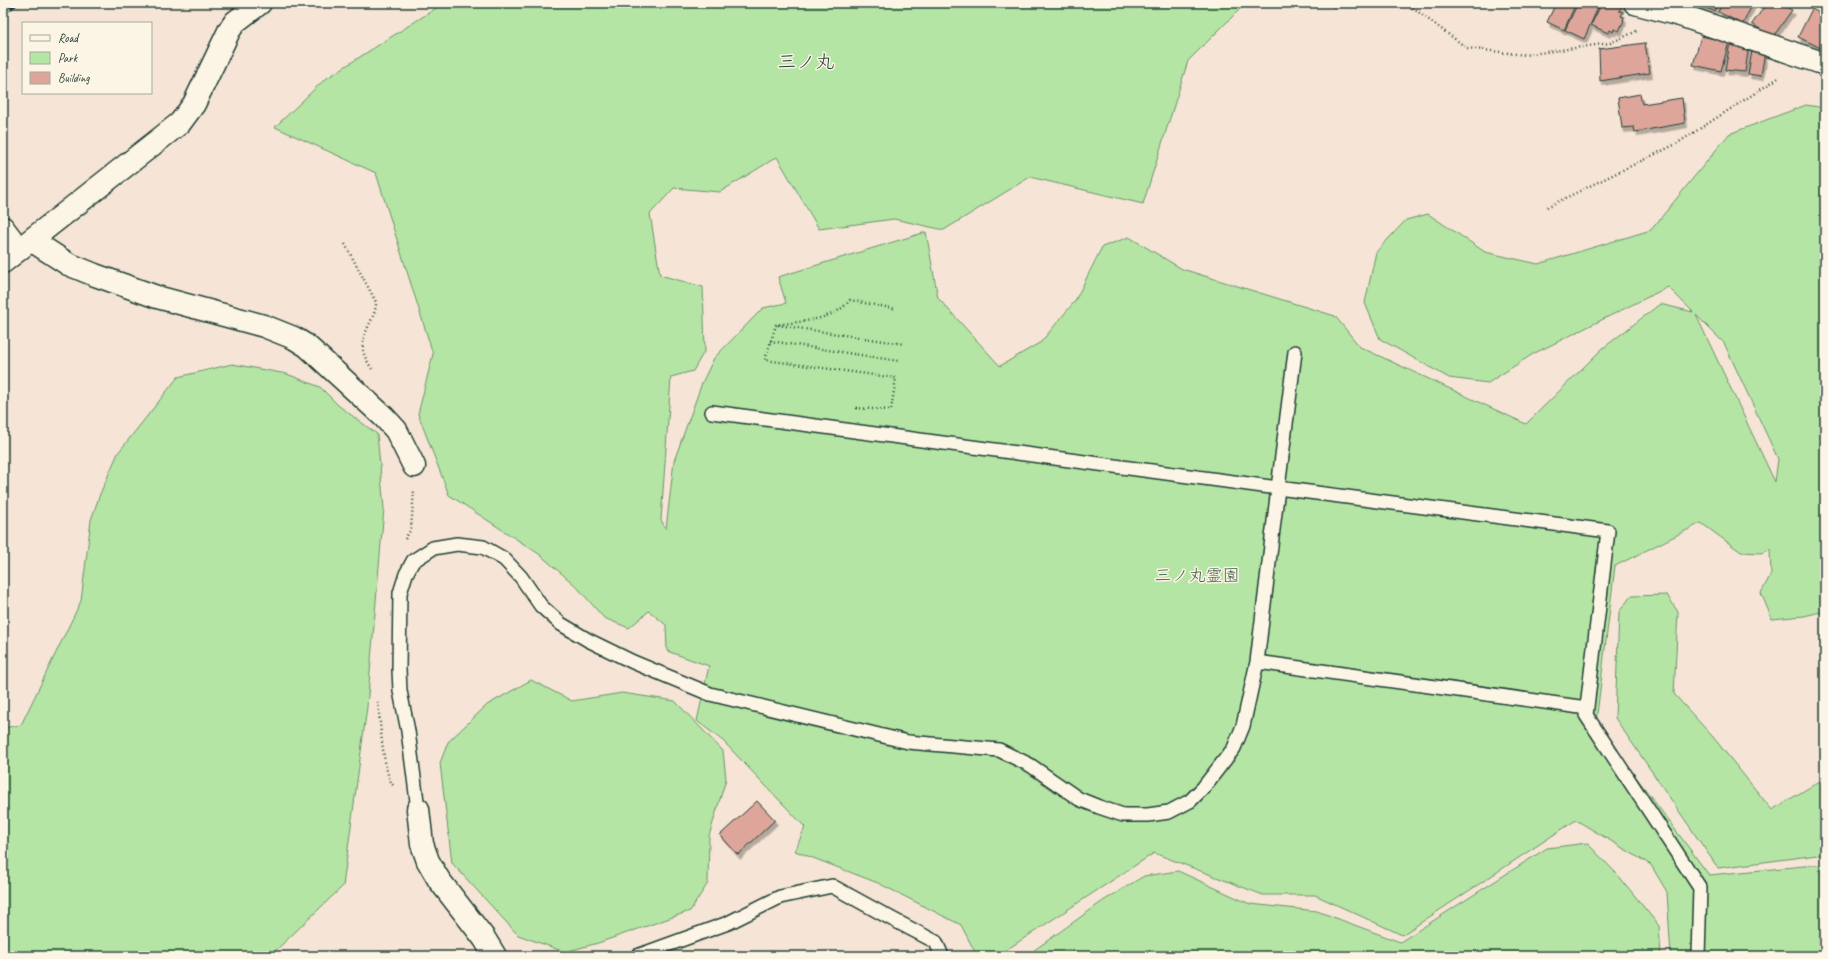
<svg xmlns="http://www.w3.org/2000/svg" width="1828" height="959" font-family="Caveat,'Klee One',sans-serif">
  <defs>
    <filter id="shadow"><feDropShadow dx="2.5" dy="4.5" stdDeviation="0" flood-color="#0004"/></filter>
  </defs>
  <rect width="100%" height="100%" fill="#f6e5d6"/>
  <filter id="ink" filterUnits="userSpaceOnUse"><feTurbulence type="fractalNoise" baseFrequency=".025" numOctaves="2"/><feDisplacementMap in="SourceGraphic" scale="8" xChannelSelector="R" yChannelSelector="G"/><feConvolveMatrix kernelMatrix="1 2 1 2 8 2 1 2 1" color-interpolation-filters="sRGB"/></filter>
  <g filter="url(#ink)">
    <path fill="#b5e5a4" stroke="#6a916c" fill-rule="evenodd" d="M444,3H1266L1241,8L1188,61L1143,204L1030,177L944,230L894,219L819,229L777,157L720,192L674,188L650,214L660,275L703,287L705,350L693,371L671,377L661,520L666,529L674,461L702,383L714,358L763,308L786,303L778,277L926,232L938,298L1000,366L1041,342L1075,301L1102,247L1129,237L1182,269L1335,316L1360,347L1526,424L1602,349L1660,304L1693,312L1668,287L1533,354L1488,383L1449,378L1380,339L1365,303L1376,252L1406,220L1428,214L1485,252L1538,264L1651,230L1729,134L1806,105L1825,108V611L1804,616L1772,619L1761,593L1771,574L1770,549L1761,553L1741,552L1701,523L1615,566L1596,723L1709,875L1825,864V956H1671L1667,892L1651,865L1576,820L1402,935L1315,895H1263L1154,853L997,956H977L961,925L878,883L795,851L805,827L723,741L697,721L709,666L667,651L666,625L649,611L629,628L604,618L576,586L539,554L449,495L418,414L433,354L376,173L275,127L324,80ZM1696,315L1724,343L1778,459L1775,482Z
      M232,364L287,374L320,387L339,406L377,434L384,508L367,707L343,886L270,956H3V728L21,725L81,601L91,520L100,494L118,453L178,377Z
      M1667,595L1678,612L1674,694L1713,737L1772,810L1825,778V854L1718,868L1615,718L1619,612L1631,596Z
      M531,680L572,701L622,693L675,701L723,751L726,779L709,836L708,883L690,911L598,943L565,952L518,935L452,863L440,763L448,742L487,705Z
      M1587,843L1618,875L1659,926L1661,956H1026L1103,901L1144,876L1178,871L1250,904L1317,911L1400,942L1547,848Z"/>
    <path fill="#dea59a" stroke="#1f3d34" filter="url(#shadow)" d="M1556,3H1576L1564,30L1547,22Z
      M1578,3H1600L1584,39L1565,30Z
      M1602,3H1616L1622,6L1619,11L1623,12L1621,16L1624,17L1623,20H1624L1619,31L1614,29L1613,32L1610,30L1608,33L1591,25Z
      M1693,3H1718L1714,11Z
      M1723,3H1753L1743,24L1718,12Z
      M1767,3H1778L1792,10L1773,37L1752,24Z
      M1812,9L1825,16V50L1798,37Z
      M1701,36L1729,42L1721,71L1693,65Z
      M1645,43L1650,73L1600,81L1599,49Z
      M1730,43L1749,45L1745,72L1725,70Z
      M1752,51L1765,52L1761,76L1748,74Z
      M1640,94L1642,104L1682,98L1685,123L1635,132L1634,127L1622,128L1618,98Z
      M757,801L775,820L738,855L720,835Z"/>
    <g fill="none" stroke-linecap="round" stroke-linejoin="round">
      <g stroke="#1f3d34" stroke-width="16">
        <path id="lane" d="M1295,352L1278,488L1608,531L1586,715L1700,888L1698,956
          M1257,662L1587,708
          M418,809L408,731L400,691L399,669L400,593L406,574L413,561L433,548L457,544L483,547L504,559L521,577L541,606L561,624L588,640L633,662L710,694L908,742L999,750L1030,765L1079,799L1099,807L1123,815H1148L1169,812L1190,801L1203,788L1234,748L1243,726L1257,662L1278,488L712,412
          M637,956L728,923L780,897L832,886L892,919L936,942L942,956"/>
      </g>
      <g stroke="#1f3d34" stroke-width="25">
        <path id="street" d="M1635,3L1680,15L1825,64
          M3,228L19,249
          M31,240L68,264L95,275L157,297L264,326L294,338L307,346L384,417L396,430L414,466
          M3,262L180,123L194,104L229,31L235,22L260,3
          M418,809L422,844L428,861L439,880L484,938L495,956"/>
      </g>
      <path stroke="#1f3d34" stroke-width="2.5" stroke-dasharray="1 3" stroke-linecap="butt" d="M1406,3L1467,48L1525,55L1610,43L1637,31
        M1333,7L1336,3
        M1547,207L1676,144L1780,77
        M345,244L376,302C376,319 361,332 363,349C363,355 369,364 372,369
        M778,325L904,344
        M770,341L899,361
        M856,408L891,410L896,378L765,360L776,325C801,321 834,321 850,300L896,309
        M405,539L411,529L414,490
        M378,702C380,719 383,774 393,785"/>
      <use href="#lane" stroke="#fcf5e5" stroke-width="13"/>
      <use href="#street" stroke="#fcf5e5" stroke-width="22"/>
      <g stroke="#1f3d34" stroke-width="4.5">
        <path id="rail" d="M3,13L17,3"/>
      </g>
      <use href="#rail" stroke="#fcf5e5" stroke-width="3" stroke-dasharray="9" stroke-linecap="butt"/>
    </g>
  </g>
  <g text-anchor="middle" stroke-width="3" stroke-linejoin="round" paint-order="stroke">
    <g font-size="17" fill="#3d5f4a" stroke="#fcf5e5">
      <text x="1197" y="581">三ノ丸霊園</text>
    </g>
    <g font-size="19" fill="#1f3d34" stroke="#fcf5e5">
      <text x="806" y="68">三ノ丸</text>
    </g>
  </g>
  <rect width="1828" height="959" fill="none" stroke="#fcf5e5" stroke-width="16"/>
  <rect x="8" y="8" width="1812" height="943" fill="none" stroke="#1f3d34" stroke-width="1.5" filter="url(#ink)"/>
  <rect x="22" y="22" width="130" height="72" fill="#fcf5e5" stroke="#a4ab9e"/>
  <rect x="30" y="35" width="20" height="6" fill="#fcf5e5" stroke="#a4ab9e"/>
  <text x="58" y="42" font-size="12" fill="#1f3d34">Road</text>
  <rect x="30" y="52" width="20" height="12" fill="#b5e5a4" stroke="#a4ab9e"/>
  <text x="58" y="62" font-size="12" fill="#1f3d34">Park</text>
  <rect x="30" y="72" width="20" height="12" fill="#dea59a" stroke="#a4ab9e"/>
  <text x="58" y="82" font-size="12" fill="#1f3d34">Building</text>
</svg>
